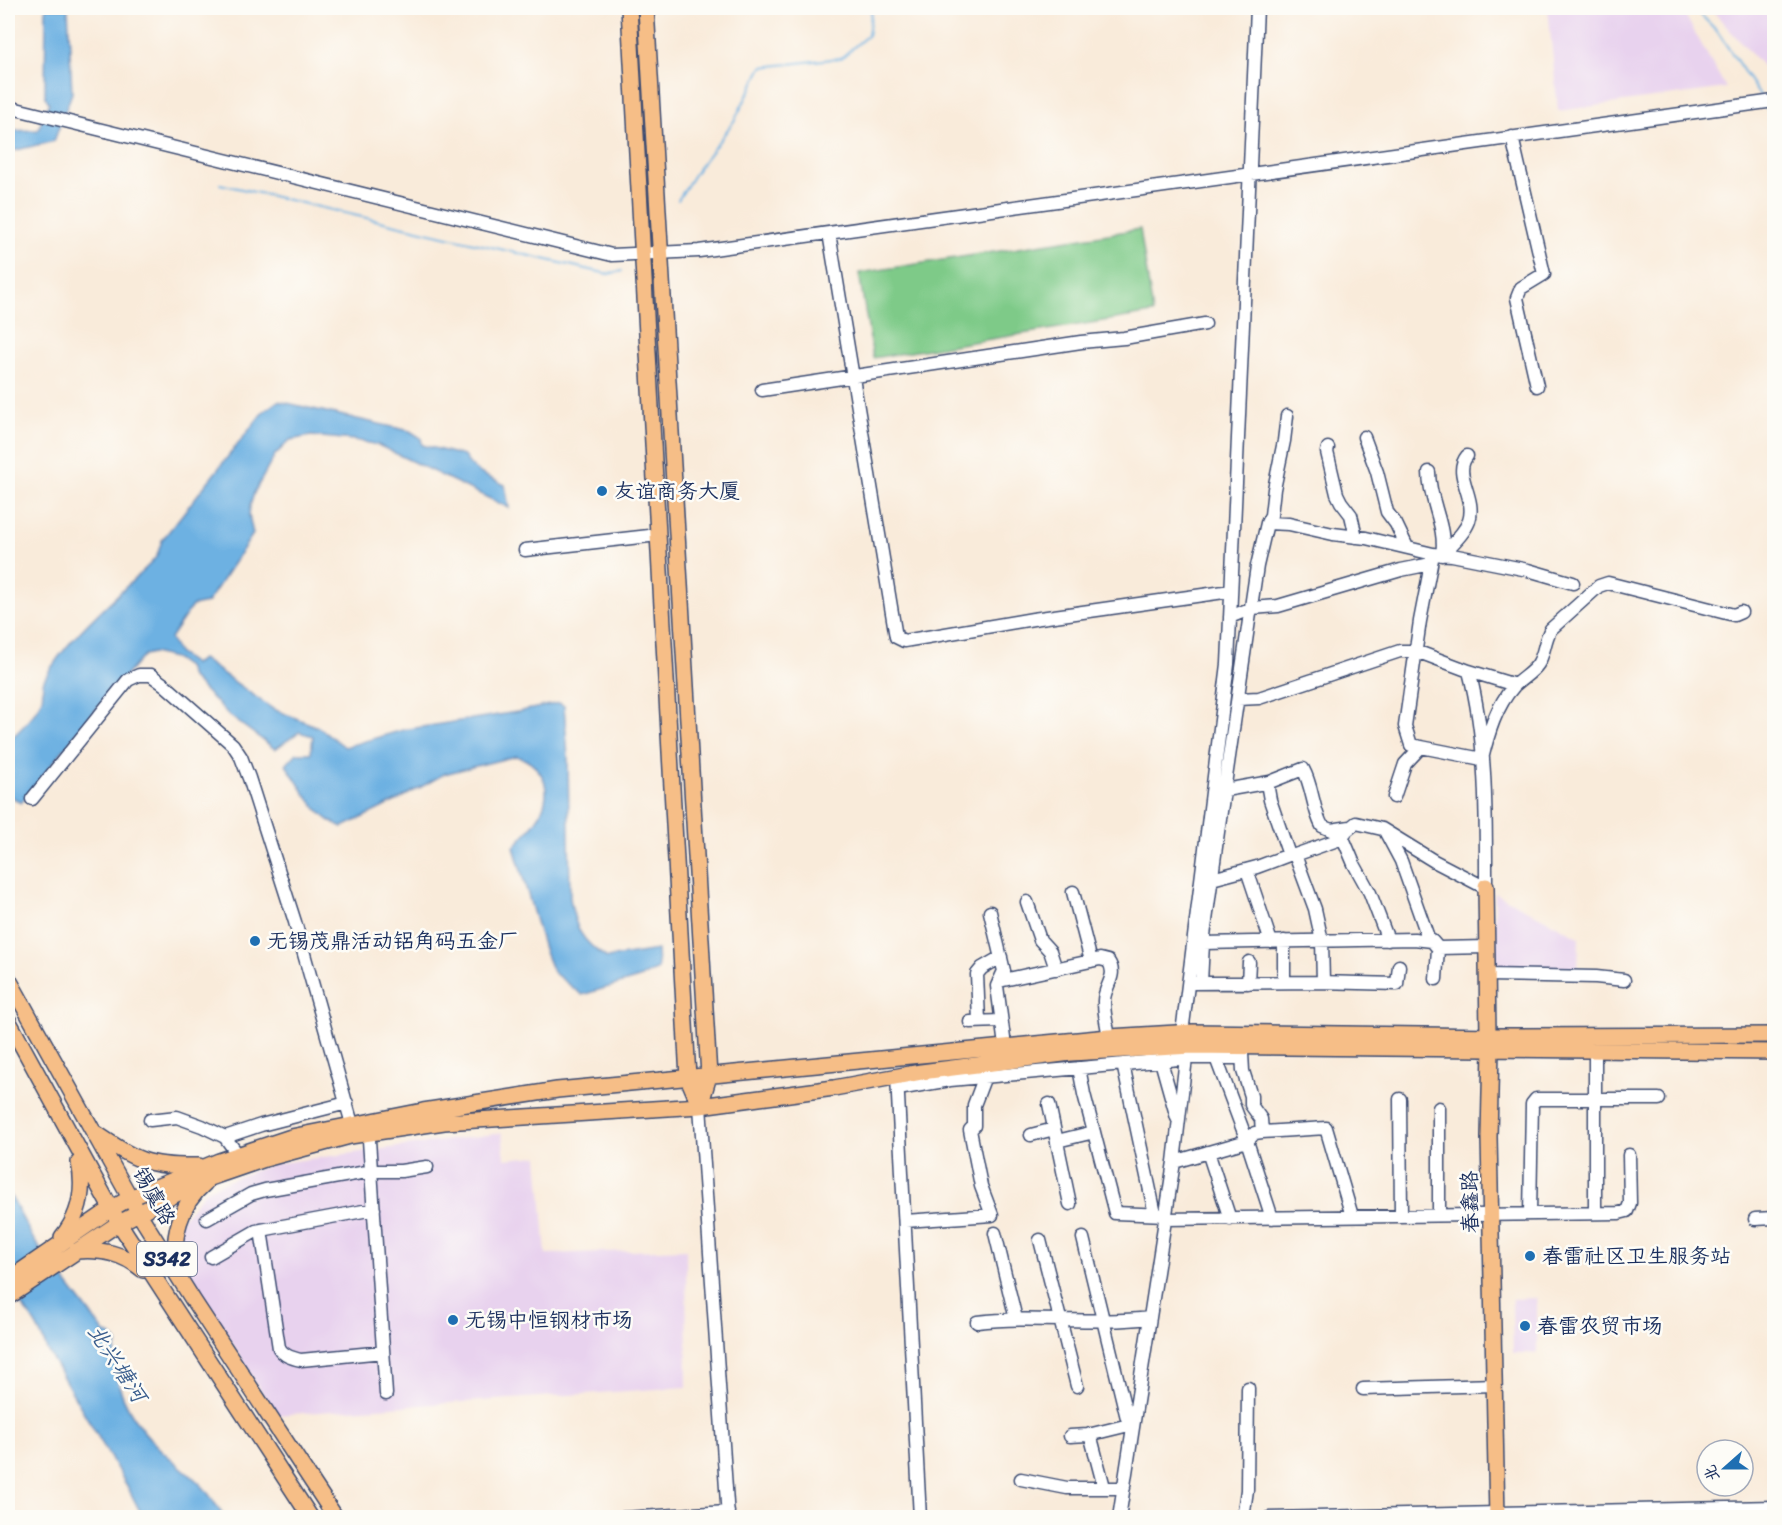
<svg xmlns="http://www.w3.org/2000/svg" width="1782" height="1525" font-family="Sriracha,'LXGW WenKai TC',sans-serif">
  <rect width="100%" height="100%" fill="#fdfcf7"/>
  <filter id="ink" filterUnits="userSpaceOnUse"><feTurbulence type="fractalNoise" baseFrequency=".0167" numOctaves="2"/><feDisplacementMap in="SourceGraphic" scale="12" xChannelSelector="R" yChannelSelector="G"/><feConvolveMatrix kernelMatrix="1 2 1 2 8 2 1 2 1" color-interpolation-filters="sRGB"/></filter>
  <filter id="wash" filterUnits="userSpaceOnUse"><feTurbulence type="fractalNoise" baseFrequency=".008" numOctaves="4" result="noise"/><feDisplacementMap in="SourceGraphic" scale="24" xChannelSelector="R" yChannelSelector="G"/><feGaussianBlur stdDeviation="1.35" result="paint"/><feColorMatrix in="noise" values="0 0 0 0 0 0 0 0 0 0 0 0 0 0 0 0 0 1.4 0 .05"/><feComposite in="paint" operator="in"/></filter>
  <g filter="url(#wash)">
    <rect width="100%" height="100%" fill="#f9ebda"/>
    <path fill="#e8d2ee" d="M1548,8H1681L1726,88L1558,111Z
      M1710,8H1774V79Z
      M1495,893L1579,937L1578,970L1495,967Z
      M502,1133L505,1159L538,1156L546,1254L686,1249L687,1387L275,1415L169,1235L207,1189L272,1164Z
      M1537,1298V1353H1513L1512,1299Z"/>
    <path fill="#7eca88" stroke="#4c7c73" stroke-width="1.5" d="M1140,229L1153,313L873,358L859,273Z"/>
    <path fill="#6db1e2" stroke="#4470a0" stroke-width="1.5" d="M46,8H68L72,93L54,141L8,152V131L38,130L49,103L45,96Z
      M278,401L410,431L421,438L422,445L464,456C473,473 489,477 505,485L509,508L378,445L354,440L311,436L290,440L275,455L254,493L250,506L249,515L253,534L207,603L192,606L170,638L178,653L194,664L202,659L273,709L318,727L345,747L403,730L517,712L559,703L564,706L568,757L570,898C575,928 581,941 607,958L657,950L658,969L639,978L582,995L553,972L545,952L514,847C523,836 537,824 542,810C553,785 540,763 516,756L444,774L398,800L343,827C317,820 301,786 286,765L297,753H311L313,736L299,732L275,749L230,716L191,677L187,667L174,658L153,653L144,655L92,714L21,803L8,794V740C19,733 39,710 42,698C44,691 41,686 44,680C66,638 116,598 150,564L157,556L162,540L263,412Z
      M8,1191L35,1242L105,1333L112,1336L117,1343C109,1380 129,1417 154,1443C169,1459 188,1471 203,1487C211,1496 217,1507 224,1517H143L126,1484L47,1350C38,1324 28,1311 8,1292Z"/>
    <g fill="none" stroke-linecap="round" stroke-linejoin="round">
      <path stroke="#6db1e2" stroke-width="2" d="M1694,8L1717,31L1762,99
        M1766,107L1774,119
        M220,184L608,274L622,271
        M678,200L695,173L734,121L762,67L841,58L868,35L872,8"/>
    </g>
  </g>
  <g filter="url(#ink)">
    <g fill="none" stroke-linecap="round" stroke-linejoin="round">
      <g stroke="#3c4b71" stroke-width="15">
        <path id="minor" d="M8,107L612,255L699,251L1774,101
          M1512,137L1544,274L1521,288L1517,298L1537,386
          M829,233L896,637L904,641L1033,619L1231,591
          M762,390L1081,342L1124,338L1205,324
          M1364,437L1377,472L1387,512L1396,524L1407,547
          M1328,448L1327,452L1337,494L1341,502L1351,515L1356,537
          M1429,472C1429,502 1447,526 1442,555
          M1267,523L1289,524L1333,534L1366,538L1433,554L1452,555L1528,570L1573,583
          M525,550L658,535
          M1433,554L1420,621L1405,726L1411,745L1482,759C1488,734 1496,706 1514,686C1522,678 1532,673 1538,664C1545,653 1544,640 1551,629L1599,586L1608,583L1734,615L1741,612
          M1442,555C1451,545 1464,534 1469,521C1477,497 1452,474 1467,456
          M1230,617L1252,608L1278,606L1401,570L1431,564
          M1469,671L1515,685
          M1238,699L1259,698L1400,651H1416L1469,671C1487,740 1486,815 1486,886
          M1267,783L1270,800L1289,855
          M1225,790L1270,782L1303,769C1313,787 1312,807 1322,826L1331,830L1350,827
          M1394,797L1405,764L1420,748
          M32,799L128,680L139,675H151L166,686L233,745L241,757L249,778L295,922L352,1124
          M1385,831L1401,861L1429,940
          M1343,838L1354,864L1370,893L1388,940
          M1295,855L1315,909L1322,941L1323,982
          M1247,870L1271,942
          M1212,879L1257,867L1289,855H1295L1343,838L1346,831L1356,823L1382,829L1434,861L1486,888
          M1073,892L1091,961
          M1027,902L1040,940L1050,951L1056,969
          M990,912L1004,971L997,986L1005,1046L1003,1056
          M1284,941V982
          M1203,943L1414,939L1432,941L1438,948L1487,947
          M1487,975L1596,977L1624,980
          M1436,979L1438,948
          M999,981L1100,959L1108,961C1119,976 1103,987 1104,1002C1104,1014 1107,1025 1109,1037
          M1193,983L1320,982L1397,984L1399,966
          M1201,983L1203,943L1218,832L1257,566L1267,523L1271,515L1274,489L1284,441L1287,416
          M1248,983L1249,962
          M979,1021L977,974L982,968L1001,957
          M970,1022L1001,1021
          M1182,1033L1228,664L1257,8
          M1216,1058L1247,1141L1272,1218
          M1161,1061L1177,1118
          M1123,1064L1155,1214
          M1079,1068L1084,1094L1115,1213L1166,1215
          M897,1077L920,1518
          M898,1089L950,1080L1190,1058H1242
          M1400,1099L1401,1215
          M1049,1104L1070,1204
          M700,1106L728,1518
          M150,1120L177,1117L202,1126L225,1137L238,1155
          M368,1125L386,1394
          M1262,1132L1326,1128L1352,1216
          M1031,1135L1054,1129
          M225,1137L261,1125L347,1103
          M1057,1141L1094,1132
          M1208,1152L1230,1219
          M1174,1162L1247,1141L1255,1133L1262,1132L1261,1119L1251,1105V1096L1243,1071L1242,1053
          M1595,1213V1050
          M1530,1214L1532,1104L1536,1099H1659
          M1439,1215V1108
          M207,1219L251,1194L265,1190L372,1171H401L427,1167
          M1165,1219L1619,1213L1627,1211L1630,1203L1629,1155
          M1755,1219L1774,1218
          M905,1221L992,1215L981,1186L970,1130L974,1126V1105L985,1076
          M261,1230L279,1348C284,1356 292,1358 301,1360L383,1352
          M995,1233L1016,1319
          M1083,1238L1127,1418L1133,1424
          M1040,1240L1077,1386
          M211,1257L256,1231L374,1209
          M977,1322C1034,1315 1092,1325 1150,1318
          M1363,1389L1495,1385
          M1090,1434L1104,1487
          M1070,1436L1088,1435L1133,1424
          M1021,1479L1067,1488H1124
          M623,1518L728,1512
          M1119,1518L1174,1162L1186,1058
          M1243,1518L1247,1490L1248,1388
          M1270,1518L1774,1507"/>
      </g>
      <g stroke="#3c4b71" stroke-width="18">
        <path id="major" d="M629,8L688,1078L700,1106
          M646,8L709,1076L700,1106
          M1486,886L1488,1036L1491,1049L1489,1137L1497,1518
          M8,978L138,1212L193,1300L336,1518
          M8,1020L119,1223L311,1518
          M94,1132C137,1161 147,1167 199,1166
          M62,1237C80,1215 85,1190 79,1162
          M76,1251C103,1249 123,1253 143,1270
          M177,1270C171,1238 180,1204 205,1183
          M8,1280L111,1209L130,1198L219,1161L291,1137L423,1111L557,1090L1109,1037L1193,1032L1501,1036L1774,1035
          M8,1297L119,1223L204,1180L265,1159L350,1136L444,1122L700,1106L834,1088L921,1072L1071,1053L1191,1046L1774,1052"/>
      </g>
      <use href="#minor" stroke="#fff" stroke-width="12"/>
      <use href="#major" stroke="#f6be87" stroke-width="15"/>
    </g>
  </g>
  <g fill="#1f6fb2" stroke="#fdfcf7" stroke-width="2">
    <circle cx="602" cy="491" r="6"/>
    <circle cx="255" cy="941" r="6"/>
    <circle cx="1530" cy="1256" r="6"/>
    <circle cx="453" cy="1320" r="6"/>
    <circle cx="1525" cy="1326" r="6"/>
  </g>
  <g text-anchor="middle" stroke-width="5" stroke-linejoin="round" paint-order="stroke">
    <rect fill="#fdfcf7" stroke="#5f6c8c" stroke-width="1.5" x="137" y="1242" width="60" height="34" rx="4.5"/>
    <g font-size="20" font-weight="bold" fill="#1b2f5e">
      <text x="167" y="1266">S342</text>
    </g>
    <g font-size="21" fill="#1b2f5e" stroke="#fdfcf7" text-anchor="start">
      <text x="614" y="498">友谊商务大厦</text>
      <text x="267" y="948">无锡茂鼎活动铝角码五金厂</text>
      <text x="1542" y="1263">春雷社区卫生服务站</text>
      <text x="465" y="1327">无锡中恒钢材市场</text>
      <text x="1537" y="1333">春雷农贸市场</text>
    </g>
    <g font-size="21" fill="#1b2f5e" stroke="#fdfcf7">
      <text transform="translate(154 1196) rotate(60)" y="7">锡虞路</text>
      <text transform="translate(1470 1202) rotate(-91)" y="7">春鑫路</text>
    </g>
    <g font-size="22" font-style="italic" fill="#385c8c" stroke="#fdfcf7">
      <text transform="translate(118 1363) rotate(57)" y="8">北兴塘河</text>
    </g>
  </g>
  <rect width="1782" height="1525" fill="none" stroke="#fdfcf7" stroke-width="30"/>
  <g transform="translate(1725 1468) rotate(249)"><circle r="28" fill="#fdfcf7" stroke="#a3aaba" stroke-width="1.5"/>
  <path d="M0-4.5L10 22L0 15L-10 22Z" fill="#1f6fb2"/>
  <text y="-9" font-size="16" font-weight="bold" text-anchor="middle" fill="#1b2f5e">北</text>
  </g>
</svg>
